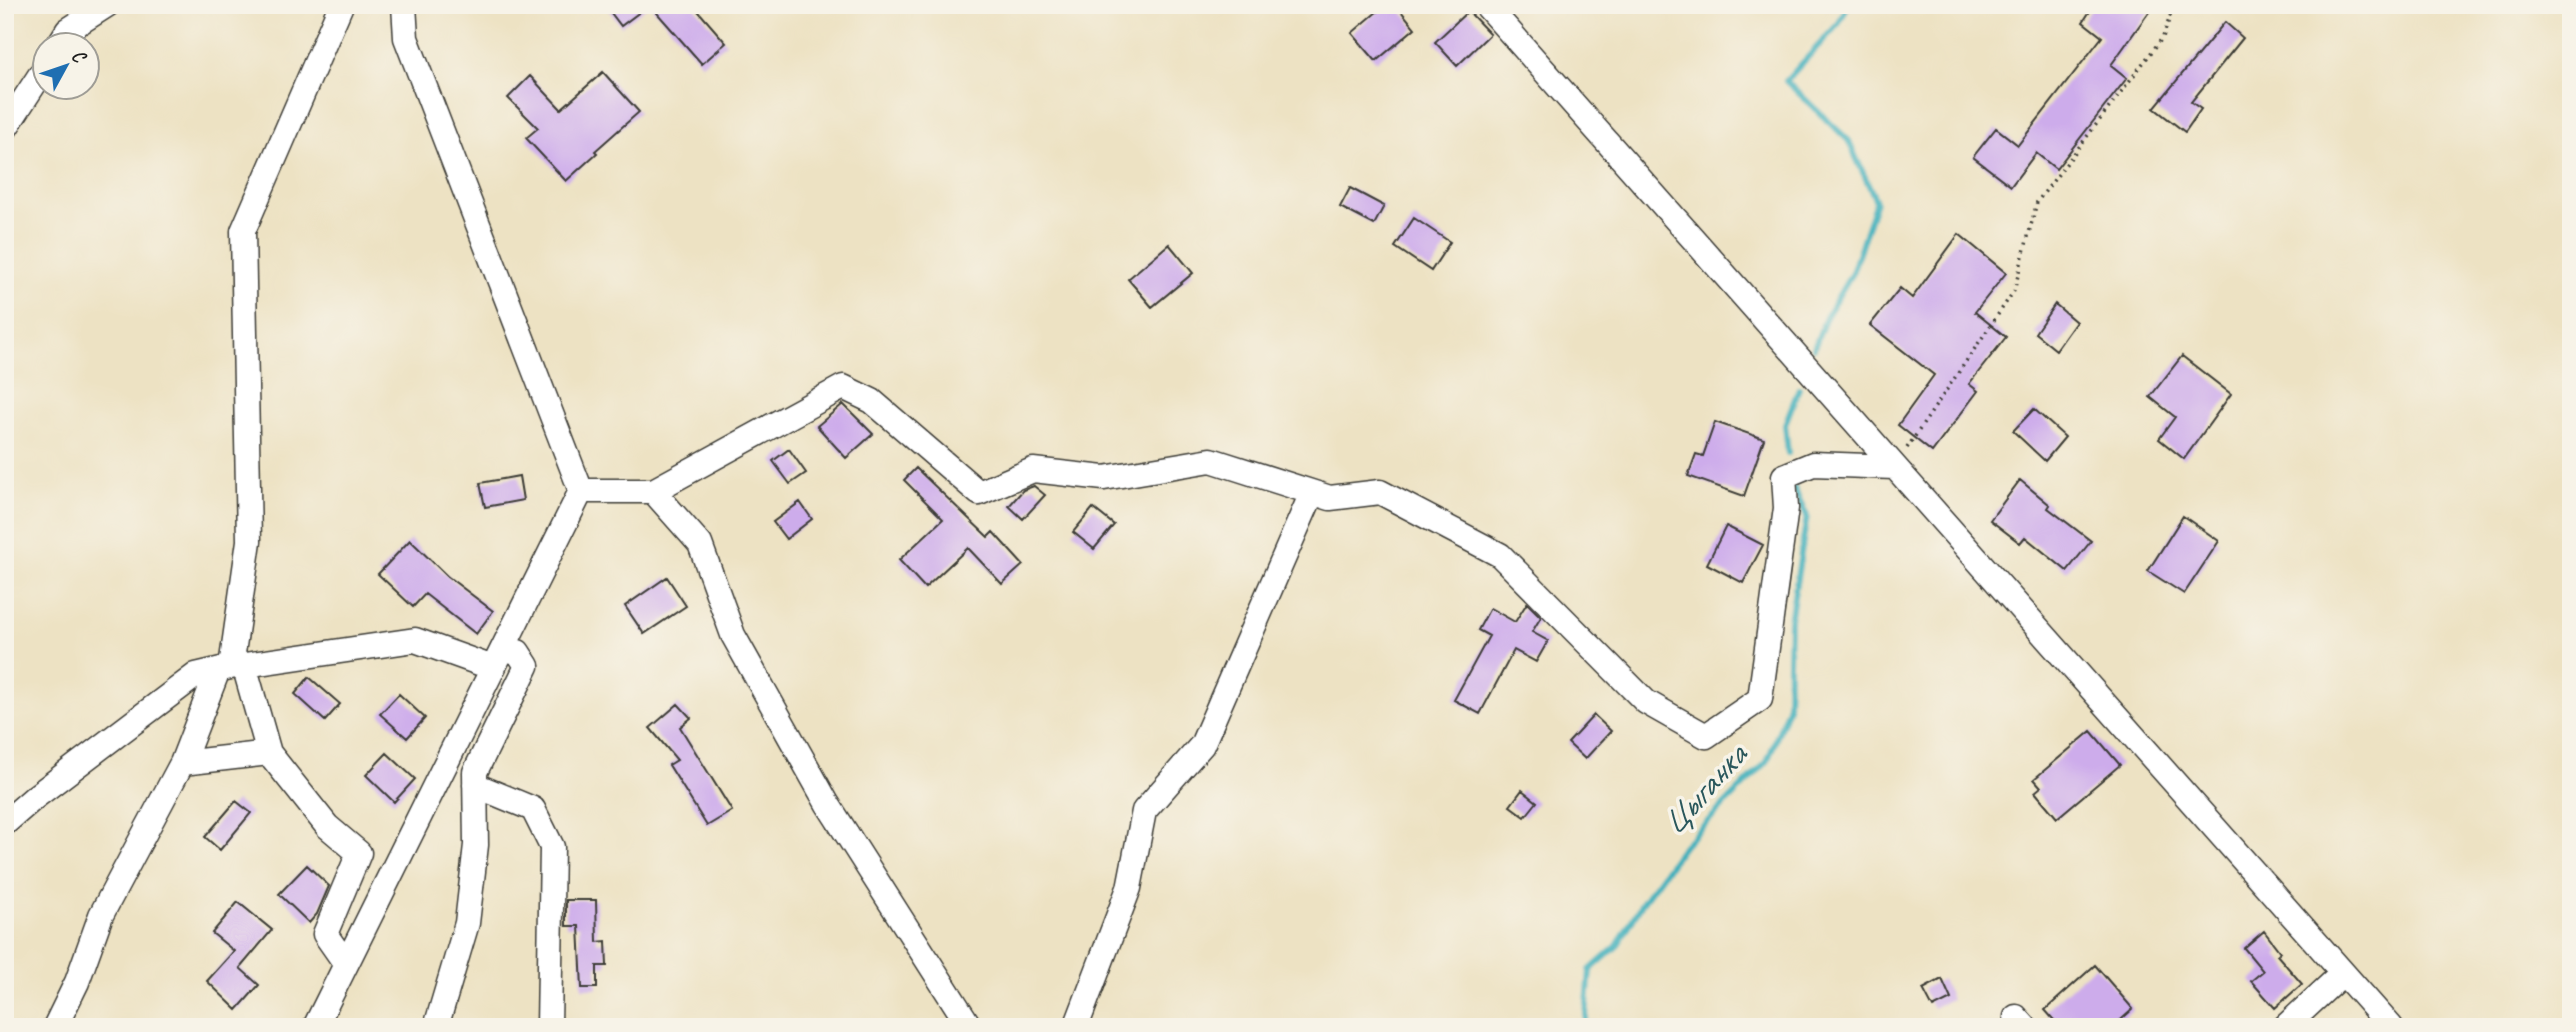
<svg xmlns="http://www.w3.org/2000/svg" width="2576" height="1032" font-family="Caveat,sans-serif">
  <rect width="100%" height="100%" fill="#f7f3e8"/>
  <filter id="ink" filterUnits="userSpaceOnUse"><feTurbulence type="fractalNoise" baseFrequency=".0143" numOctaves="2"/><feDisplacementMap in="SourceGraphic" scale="14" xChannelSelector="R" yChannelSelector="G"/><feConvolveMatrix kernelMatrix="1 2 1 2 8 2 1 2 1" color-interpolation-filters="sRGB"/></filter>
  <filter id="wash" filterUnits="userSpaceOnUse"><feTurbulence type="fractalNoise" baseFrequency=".00686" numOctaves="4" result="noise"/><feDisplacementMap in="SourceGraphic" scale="28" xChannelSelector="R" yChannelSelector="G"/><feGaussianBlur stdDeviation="1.57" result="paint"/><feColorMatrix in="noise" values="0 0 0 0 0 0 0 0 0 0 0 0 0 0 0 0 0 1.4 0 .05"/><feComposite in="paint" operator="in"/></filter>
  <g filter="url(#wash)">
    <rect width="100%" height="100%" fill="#ede2c3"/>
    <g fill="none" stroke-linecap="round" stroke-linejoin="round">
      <path stroke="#40b0bc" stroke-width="6" d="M1814,348L1826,317L1852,273L1876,201L1848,140L1786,81L1839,23L1848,5
        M1788,453L1785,424L1799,388
        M1585,1027L1590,970L1617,946L1642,903L1684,845L1767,762L1788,708L1790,621L1807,516L1794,488"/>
    </g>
    <g id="blocks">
      <path fill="#cdaceb" d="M605,5H649L621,26Z
        M650,5H693L726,43L702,64Z
        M1385,5H1396L1415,28L1376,61L1352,33Z
        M2094,5H2154L2111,65L2127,78L2056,169L2036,153L2011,186L1973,157L1996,128L2018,145L2102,37L2083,22Z
        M1468,11L1490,34L1457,66L1435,42Z
        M2225,22L2243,38L2191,102L2201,109L2185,132L2154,108Z
        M603,72L639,112L595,151L597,153L566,181L526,138L538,128L508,98L530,76L561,109Z
        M1350,188L1384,206L1374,225L1340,207Z
        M1414,218L1450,242L1431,271L1395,247Z
        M1959,234L2006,273L1975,312L2006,337L1969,384L1978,391L1932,452L1898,425L1934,375L1870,325L1900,288L1912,298Z
        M1169,244L1193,273L1152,307L1128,279Z
        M2055,304L2076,322L2056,350L2035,333Z
        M2182,356L2231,394L2184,459L2159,439L2175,417L2150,397Z
        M843,404L873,434L846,458L817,426Z
        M2034,409L2065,437L2045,461L2013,431Z
        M1715,422L1764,439L1744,496L1688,476L1696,454L1703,456Z
        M789,449L806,473L790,484L773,461Z
        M916,468L988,537L993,532L1023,565L1002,584L968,548L925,588L899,560L943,519L904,480Z
        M519,476L523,500L485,507L480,483Z
        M2020,480L2050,505L2048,508L2091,541L2067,571L2025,537L2020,543L1990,520Z
        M1034,486L1045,495L1023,519L1009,506L1023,490Z
        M800,502L812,519L786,539L773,522Z
        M1093,508L1114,525L1094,549L1073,532Z
        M2183,516L2219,541L2184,594L2148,571Z
        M1726,526L1763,545L1743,583L1707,564Z
        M410,540L447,576L493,611L476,634L425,594L413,607L378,574Z
        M667,577L686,606L644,634L625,606Z
        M1527,603L1541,617L1532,632L1548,641L1536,662L1514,650L1480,714L1454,700L1489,636L1478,630L1490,608L1515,622Z
        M309,677L340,704L325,721L295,694Z
        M399,694L425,718L407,738L380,714Z
        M678,704L691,718L680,727L732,811L707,826L669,765L677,760L650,728Z
        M1594,715L1611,731L1585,759L1568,743Z
        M2091,731L2120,765L2057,818L2035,792L2041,787L2034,779Z
        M387,753L415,779L394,802L366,775Z
        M1522,790L1537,802L1525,817L1510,806Z
        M236,801L251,813L220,850L205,837Z
        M307,865L329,886L317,914L309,923L279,894Z
        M566,900H596L597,942L606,941L607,966H597V988H582L579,926H566Z
        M238,902L272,930L240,968L259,985L237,1010L207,981L234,951L212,933Z
        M2264,931L2280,952L2277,955L2302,984L2275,1008L2251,981L2263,971L2244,948Z
        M2095,965L2133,1009L2113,1027H2060L2045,1010Z
        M1942,979L1951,999L1933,1008L1923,989Z"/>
    </g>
  </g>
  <g filter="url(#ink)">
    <use href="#blocks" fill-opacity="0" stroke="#3b3a35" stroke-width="2"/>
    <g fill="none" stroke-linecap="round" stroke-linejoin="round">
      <g stroke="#3b3a35" stroke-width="27">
        <path id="minor" d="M341,5L243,231L249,541L231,667L415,640L493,668
          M1486,5L2391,1027
          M58,46L68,30L107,5
          M5,129L46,66
          M581,491H653L843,387L872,401L979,493L1033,470L1104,478L1211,460L1330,498L1380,492L1500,555L1646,702L1706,736L1760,699L1786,508L1784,476L1813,464L1894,467
          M653,491L700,544L733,635L827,803L970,1027
          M244,665L269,753
          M182,763L269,753L327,826L359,853L325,934L346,964
          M475,785L533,809L552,847L549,1027
          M5,823L35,797L196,675L230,667
          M2016,1017L2025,1027
          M55,1027L77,982L101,915L182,763L218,670
          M315,1027L581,491L406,38L404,5
          M436,1027L467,923L476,845L475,772L527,666L518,652L503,649
          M1076,1027L1129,888L1144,811L1202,745L1312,493
          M2285,1027L2343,973"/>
      </g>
      <path stroke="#3b3a35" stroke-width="3.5" stroke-dasharray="2 5" stroke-linecap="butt" d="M1907,448L2014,291L2037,202L2163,37L2174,5"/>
      <use href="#minor" stroke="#fff" stroke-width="24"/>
    </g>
  </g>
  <g text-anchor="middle" stroke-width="7" stroke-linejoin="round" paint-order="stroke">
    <g font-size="35" font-style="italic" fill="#2a575c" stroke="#f7f3e8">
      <text transform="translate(1703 789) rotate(-48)" y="12">Цыганка</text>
    </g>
  </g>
  <rect width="2576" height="1032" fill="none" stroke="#f7f3e8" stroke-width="28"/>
  <g transform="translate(66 66) rotate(50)"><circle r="33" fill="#f7f3e8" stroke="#9f9d96" stroke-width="2"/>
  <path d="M0-5L12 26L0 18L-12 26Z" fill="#1f6fb2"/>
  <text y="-10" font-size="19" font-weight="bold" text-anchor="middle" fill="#1c1c1c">С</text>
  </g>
</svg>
